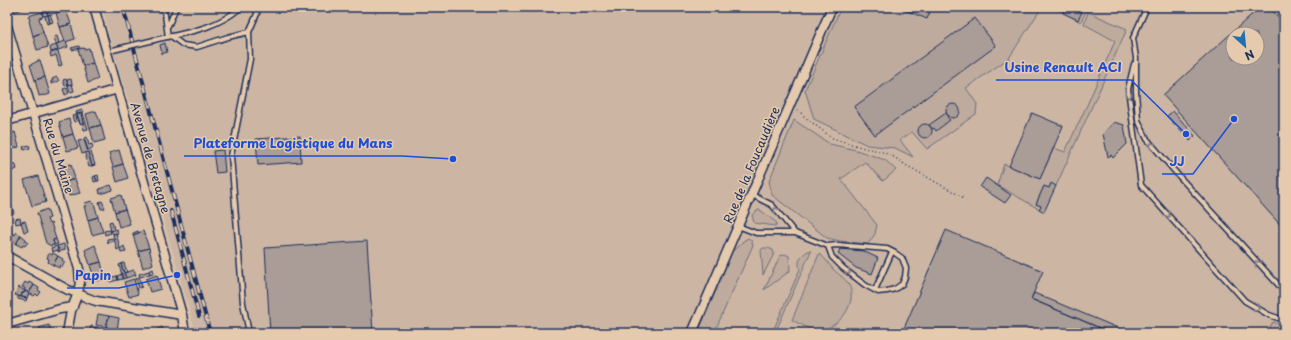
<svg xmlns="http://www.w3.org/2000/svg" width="1291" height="340" font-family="'Playpen Sans',sans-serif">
  <rect width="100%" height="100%" fill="#dac1a8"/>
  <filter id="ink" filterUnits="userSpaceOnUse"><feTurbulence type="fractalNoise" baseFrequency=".025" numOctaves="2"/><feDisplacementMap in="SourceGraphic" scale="8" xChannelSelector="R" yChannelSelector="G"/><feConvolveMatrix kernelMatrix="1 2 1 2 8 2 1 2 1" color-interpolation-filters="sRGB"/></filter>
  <g filter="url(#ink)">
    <path fill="#ccb6a3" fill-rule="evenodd" d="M102,7H1284V333H196L131,107L116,61ZM1233,34H1257V58H1233Z"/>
    <path fill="#beab9d" stroke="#6c6d7e" d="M841,7H1042L1009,58L966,88L977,104L976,114L927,149L912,132L900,140L913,157L895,148L867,145L814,119L805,90Z
      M1052,7H1077L1086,11L1081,22Z
      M1088,12L1127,29L1056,186L1051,184L1049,188L1044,186L1036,204L1041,206L1039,209L997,185L1004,164L1040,179L1054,148L1065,152L1087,105L1115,41L1084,24Z
      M794,120L830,144L856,150L871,155L885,160L896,170L883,181L865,162L841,179L877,225L875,234L868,244L840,241L827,238L772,195L769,181Z
      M758,210H760L777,223L776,225L775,226L754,223L752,215Z
      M748,238L751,240L753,245L714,333H698L732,252L742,242Z
      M763,248H768L773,250L774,254L763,275L761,250Z
      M808,251H811L775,333H772L800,269C797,261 801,255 808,251Z
      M785,254L789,256L790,271L764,290L780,256Z
      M819,254C826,258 828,264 834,270C838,274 846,279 849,285C852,290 851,294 851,300C847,318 834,326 818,333L792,320Z
      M1273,322L1284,326V333H1269V328Z"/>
    <path fill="#aa9c96" stroke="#1b2f5e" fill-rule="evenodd" d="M13,7H24L25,8L14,12Z
      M53,7H58L59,12L48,15L46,9Z
      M898,7H932L927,19Z
      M1065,7H1070L1082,12L1078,20L1063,13Z
      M1260,7H1269L1284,23V229L1163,95ZM1233,34H1257V58H1233Z
      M46,10L48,15L43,16L42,12Z
      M66,10L71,24L60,27L56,13Z
      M42,12L43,17L39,18L43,32L33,36L29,21L30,20L28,16Z
      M50,14L53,22L50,23L48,15Z
      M48,15L50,23L47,24L45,16Z
      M975,18L996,46L875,135L854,107Z
      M71,24L75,39L65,42L60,27Z
      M43,32L48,47L37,50L33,36Z
      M57,36L59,43L56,44L54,37Z
      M66,41L68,47L58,50L56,44Z
      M165,43L167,52L162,54L160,45Z
      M57,45L58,50L51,52L50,47Z
      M79,46L80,48L72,50L71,48Z
      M84,48V49L89,48L93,63L83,66L78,49Z
      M58,51L62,65L59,66L56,55L51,57L50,53Z
      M40,60L45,77L35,80L30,65Z
      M93,63L98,79L88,83L83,66Z
      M45,77L50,94L44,96V95L39,96L35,80Z
      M57,77L59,81L51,84V81H53L52,79Z
      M66,79L68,85L65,86L63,80Z
      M71,79L72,84L68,85L67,80Z
      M7,82L11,95L7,97Z
      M72,84L74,91L70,92L68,85Z
      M67,88L69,93L65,95L63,89Z
      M946 111a7 7 0 1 1 14 0a7 7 0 1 1-14 0Z
      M82,110L88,129L84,130L81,113L77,114L80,124L76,112Z
      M96,111L101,125L90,128L86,114Z
      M1173,111L1195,136L1190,141L1167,116Z
      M81,113L84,123L80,124L77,114Z
      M946,113L949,116L947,117L950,120L936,131L934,128L932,129L929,125Z
      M1032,113L1063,126L1040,179L1009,166Z
      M76,115L77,121L74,122L72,116Z
      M69,119L73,134L63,137L59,122Z
      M1114,122L1124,125L1127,144L1113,158L1111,155L1108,157L1103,134Z
      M918 131a7 7 0 1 1 14 0a7 7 0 1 1-14 0Z
      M101,125L105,140L94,143L90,128Z
      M15,132L19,147L9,150L7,142V134Z
      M73,134L78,148L67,151L63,137Z
      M300,136L301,162L258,165L256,139Z
      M87,137L89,145L92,144L93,148L88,150L84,138Z
      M84,140L88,152L82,154L78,141Z
      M29,145L30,148L24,150L23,147Z
      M119,150L123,164L113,167L109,153Z
      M223,150L225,172L216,173L213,151Z
      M88,152L92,166L89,167L85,153Z
      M88,152H91L95,165L92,166Z
      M15,163L17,169L12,171L10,165Z
      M71,164L75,179L65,182L61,167Z
      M123,164L128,178L117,182L113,167Z
      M98,175L99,181H97L95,176Z
      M38,176L46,202L32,206L24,180Z
      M95,176L97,181L94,182L93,177Z
      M986,178L1011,195L1005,203L980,187Z
      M75,179L80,193L69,196L65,182Z
      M1051,183L1056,186L1044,212L1039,209L1041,206L1036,204L1044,186L1049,188Z
      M111,185L113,190L100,194L99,189Z
      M7,190L14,213L7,216Z
      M121,195L125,209L115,212L111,198Z
      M92,201L93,204L94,203L98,217L88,220L84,206H86L85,203Z
      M102,201L105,208L101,209L99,202Z
      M47,209L50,218L47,219L49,224L51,223L56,239L53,240L54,245L51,246L46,243L37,213Z
      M125,209L130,224L119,227L115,212Z
      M98,217L103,232L92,235L88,220Z
      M20,218L21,223L16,224L15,219Z
      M25,221L28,231L24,232L21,222Z
      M112,221L114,230L111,231L109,222Z
      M117,229L118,233L113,234L111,231Z
      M110,230L111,233L105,235L104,231Z
      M946,230L1043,271L1031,299L1112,333H902Z
      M138,231L139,233L133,235V233Z
      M143,231L149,248L138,251L133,235Z
      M16,232L21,235L16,244L11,241L12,239L10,237L12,233L15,235Z
      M116,233L120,248L117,250L113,234Z
      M21,235L26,239L25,241L28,242L25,246L23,245L22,247L16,244Z
      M113,238L114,241L108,243L107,239Z
      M56,239L58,244L54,245L53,240Z
      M367,241L373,333H270L265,248Z
      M64,244L65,250L58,252L59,248L58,249L57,246Z
      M95,245L101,262L90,265L85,250Z
      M57,246L58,250L52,252L51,248Z
      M124,246L126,252L121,253L120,249Z
      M149,248L153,264L143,268L138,251Z
      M840,249L863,251L878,258L872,274L856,268L838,254Z
      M49,253L52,255L53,253L58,256L53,265L48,262L49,259L47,258Z
      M58,256L63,259L62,261L65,262L62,267L60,265L59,268L53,265Z
      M101,262L105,279L95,281L90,265Z
      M124,263L127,272L124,273L121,264Z
      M121,264L126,278L123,279L119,265Z
      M153,269L154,273L150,274L149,271Z
      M134,270L136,275L126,278L124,273Z
      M149,271L150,274L140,277L139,274Z
      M122,274L123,279L118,280L117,276Z
      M157,275L161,289L150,292L146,279Z
      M117,276L118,280L110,282L109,278Z
      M139,277L142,287L139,288L136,278Z
      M134,279L138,294L129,297L124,282Z
      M25,282L28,284L29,282L34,285L29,293L24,290L25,288L22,287Z
      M34,285L39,288L38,290L41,292L38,296L36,294L34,296L29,293Z
      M19,287L25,291L24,293H22L21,297L15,295Z
      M25,291L29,293L27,298L21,297L22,293H24Z
      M1034,293L1130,333H1112L1031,299Z
      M18,296L27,298L26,301L18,299Z
      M98,314L109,316L106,327L96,325Z
      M109,316L119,318L117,330L106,327Z
      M49,325L52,333H41L39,328Z
      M91,326L95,327L93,333H89Z
      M95,327H98L97,333H93Z
      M162,327L165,333H151V332Z"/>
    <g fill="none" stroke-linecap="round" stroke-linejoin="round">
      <g stroke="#1b2f5e" stroke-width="7">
        <path id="service" d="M162,7L165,15L168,37
          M1147,7L1133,38L1136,58V91L1138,120L1147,139L1177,174L1284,291
          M167,27L170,22L176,7
          M171,36L183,45L197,47L228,37L249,32
          M154,40C184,33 217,29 241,7
          M1134,64L1128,89L1141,185L1245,301L1269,315L1284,320
          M752,195L772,205L795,233
          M738,226L756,233H795L828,246L837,245L887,249L895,253L902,258L906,268L905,277L902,284L895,289L887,291L878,292L865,285L843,268L832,257L828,246
          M875,290L892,252
          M249,333L243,303L231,156L250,59L249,32L257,14L256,7"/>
      </g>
      <g stroke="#1b2f5e" stroke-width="11">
        <path id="minor" d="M94,7L182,315L185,333
          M7,26L79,269L80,282L78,293L71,311L67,333
          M7,121L118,89
          M7,256L68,290C78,293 86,298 96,301L182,315
          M7,324L60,309L73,307
          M692,333L832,7"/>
      </g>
      <path stroke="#1b2f5e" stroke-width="1.5" stroke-dasharray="1 3" stroke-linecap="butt" d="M798,110L805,117L832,138L864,148L880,151L894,157L904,164L964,198"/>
      <use href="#service" stroke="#e6caad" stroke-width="4"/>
      <use href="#minor" stroke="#e6caad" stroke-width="8"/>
      <g stroke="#1b2f5e" stroke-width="4">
        <path id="rail" d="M123,7L210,333
          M171,211L199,316"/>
      </g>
      <use href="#rail" stroke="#e6caad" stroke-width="2.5" stroke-dasharray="8" stroke-linecap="butt"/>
      <g stroke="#1b2f5e" stroke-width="7" stroke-linecap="butt">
        <path id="service-bridge" d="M113,50L154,40"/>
      </g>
      <use href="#service-bridge" stroke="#e6caad" stroke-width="4"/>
    </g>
    <defs><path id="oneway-chevron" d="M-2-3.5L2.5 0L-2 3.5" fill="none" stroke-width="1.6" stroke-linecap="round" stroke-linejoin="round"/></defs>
    <g stroke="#807c86">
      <use href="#oneway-chevron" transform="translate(1129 96) rotate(81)"/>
      <use href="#oneway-chevron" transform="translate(1152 145) rotate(-130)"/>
      <use href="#oneway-chevron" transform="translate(776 210) rotate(-130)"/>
      <use href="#oneway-chevron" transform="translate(1168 215) rotate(48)"/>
      <use href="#oneway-chevron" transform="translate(1257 263) rotate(-132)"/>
      <use href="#oneway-chevron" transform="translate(848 272) rotate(39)"/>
      <use href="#oneway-chevron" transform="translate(1257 308) rotate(32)"/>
    </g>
  </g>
  <g text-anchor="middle" stroke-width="3" stroke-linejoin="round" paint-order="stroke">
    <g font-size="12" fill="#1b2f5e" stroke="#e6caad">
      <text transform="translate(58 156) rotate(73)" y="4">Rue du Maine</text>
      <text transform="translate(150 158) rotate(74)" y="4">Avenue de Bretagne</text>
      <text transform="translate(752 165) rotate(-67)" y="4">Rue de la Foucaudière</text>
    </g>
  </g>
  <path fill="none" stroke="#1d4ed8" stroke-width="1.5" d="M1186 134L1131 80H996M453 159L402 156H184M1234 119L1193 174H1162M177 275L119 288H67"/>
  <g fill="#1d4ed8" stroke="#e6caad" stroke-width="1.5">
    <circle cx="1186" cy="134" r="4"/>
    <circle cx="453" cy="159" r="4"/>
    <circle cx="1234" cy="119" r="4"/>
    <circle cx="177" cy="275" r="4"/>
  </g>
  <g font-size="13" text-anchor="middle" font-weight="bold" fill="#1d4ed8" stroke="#e6caad" stroke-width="3" stroke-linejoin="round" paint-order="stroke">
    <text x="1063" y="72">Usine Renault ACI</text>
    <text x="293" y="148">Plateforme Logistique du Mans</text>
    <text x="1177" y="166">JJ</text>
    <text x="93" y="280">Papin</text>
  </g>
  <rect width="1291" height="340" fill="none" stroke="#e6caad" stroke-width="24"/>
  <rect x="12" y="12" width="1267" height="316" fill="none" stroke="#1b2f5e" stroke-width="1.5" filter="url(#ink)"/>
  <g transform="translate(1245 46) rotate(153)"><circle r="19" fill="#e6caad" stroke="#958c8d"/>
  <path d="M0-3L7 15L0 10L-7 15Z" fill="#1f6fb2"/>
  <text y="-6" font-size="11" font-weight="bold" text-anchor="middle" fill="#1b2f5e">N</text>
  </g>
</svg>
